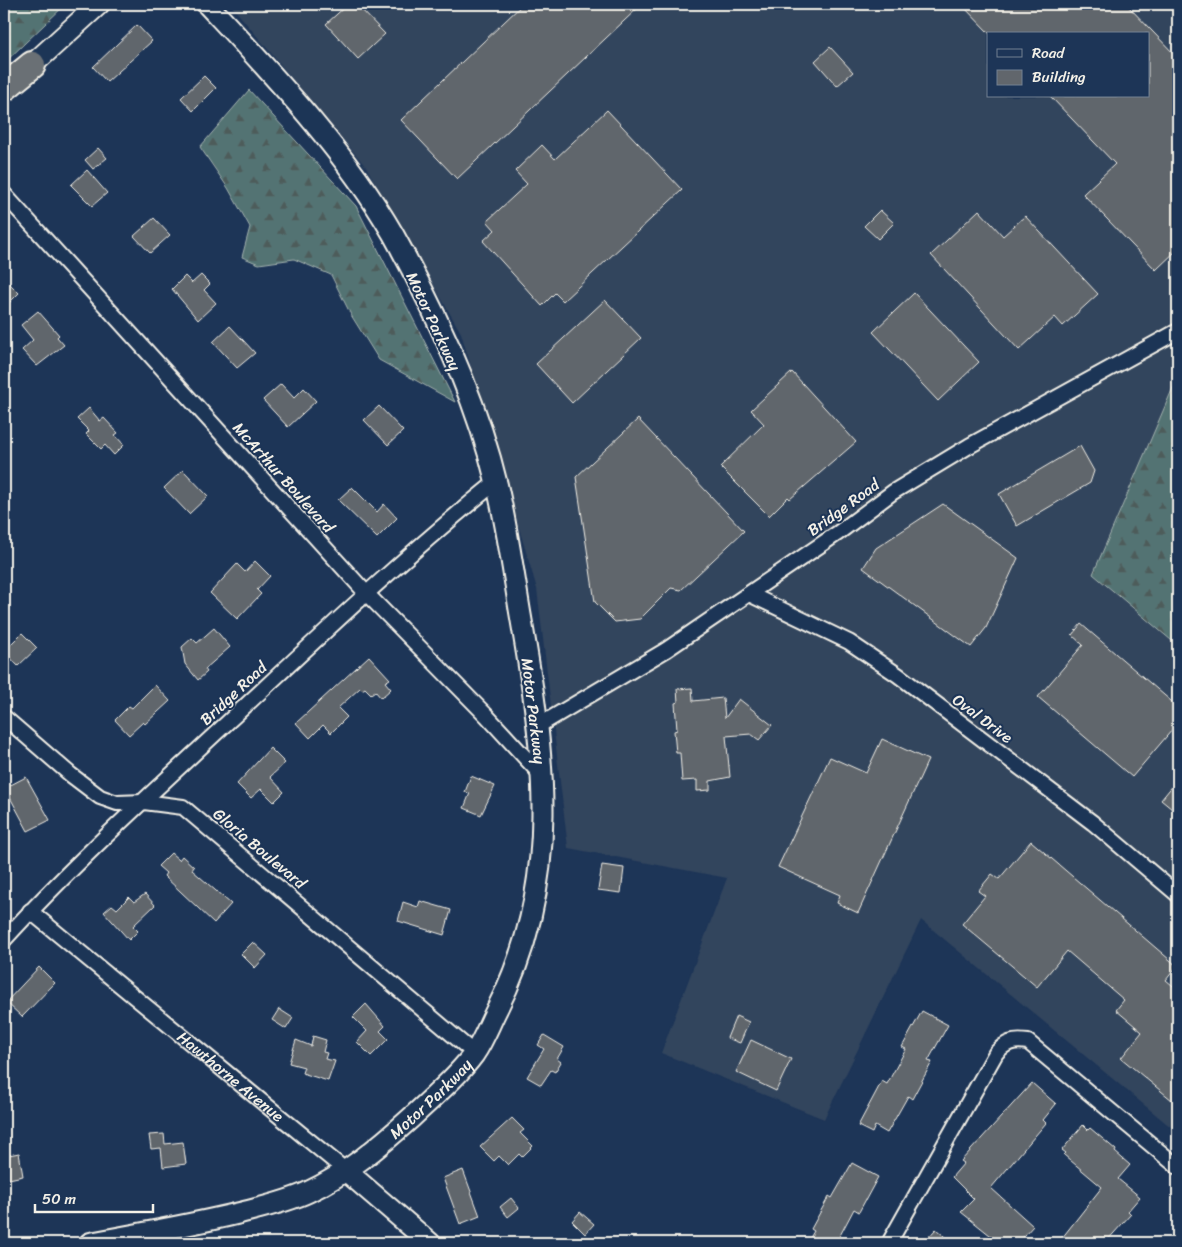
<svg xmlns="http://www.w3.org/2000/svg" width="1182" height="1247" font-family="Sriracha,sans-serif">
  <defs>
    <pattern id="forest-firs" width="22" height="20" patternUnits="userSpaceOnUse" patternTransform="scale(1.25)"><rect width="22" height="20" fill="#537373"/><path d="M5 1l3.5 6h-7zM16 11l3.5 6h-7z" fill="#4e5b5a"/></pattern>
  </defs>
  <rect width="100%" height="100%" fill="#1d3557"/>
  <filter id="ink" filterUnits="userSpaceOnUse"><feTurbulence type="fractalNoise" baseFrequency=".02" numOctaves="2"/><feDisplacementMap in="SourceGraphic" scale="10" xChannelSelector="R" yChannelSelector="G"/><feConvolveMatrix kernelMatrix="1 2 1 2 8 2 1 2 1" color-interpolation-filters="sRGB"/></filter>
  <g filter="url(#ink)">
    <path fill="#31445d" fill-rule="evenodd" d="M230,4H1178V1133L921,920L824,1119L661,1053L727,878L568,848L537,589L461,333L366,167ZM988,34H1148V96H988Z"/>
    <path fill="url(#forest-firs)" stroke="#a4b2ae" d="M5,4H66L4,63Z
      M249,90L356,206L455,402L379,360L351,315L331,275L294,259L259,264L242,257L250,227L228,188L200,147Z
      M1178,376V646L1093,574Z"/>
    <path fill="#61666c" stroke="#f4f1e8" d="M348,4H356L385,34L358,59L326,24Z
      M523,4H642L457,179L401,120Z
      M961,4H1126L1178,58V249L1156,270L1083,194L1115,164L1050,96H1148V34H990Z
      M137,25L152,41L107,82L93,67Z
      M830,47L853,72L837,86L815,61Z
      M204,76L216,88L193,111L181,98Z
      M607,110L682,190L563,301L555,293L542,306L483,241L495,230L487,221L527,184L515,171L542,145L555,159Z
      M98,148L107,158L93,169L85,160Z
      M87,170L107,193L92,206L71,185Z
      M880,210L894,223L878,239L864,226Z
      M979,210L1003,236L1025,216L1098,294L1063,326L1055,317L1019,350L931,255Z
      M154,218L170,235L150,253L134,236Z
      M201,275L210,284L204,290L216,303L198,320L172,289L185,276L192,283Z
      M4,278L19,293L4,308Z
      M914,293L979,362L938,401L873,332Z
      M605,300L641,338L572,403L536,364Z
      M38,311L59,335L57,337L64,345L37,366L22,350L33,340L21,325Z
      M230,326L255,353L237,368L213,342Z
      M792,372L856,442L790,499L788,497L769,516L720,467L764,424L751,410Z
      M281,384L294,398L304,388L316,401L288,427L263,400Z
      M379,406L403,431L388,445L364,420Z
      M89,408L100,421L104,418L118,433L115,435L124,445L114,455L105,445L101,449L86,434L89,431L77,419Z
      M638,419L744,531L681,590L671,588L640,619L615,622L595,602L576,477Z
      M1080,446L1094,471L1090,483L1017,526L999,494Z
      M183,470L208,496L189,514L164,488Z
      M352,487L377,512L384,504L397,518L377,538L338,500Z
      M943,504L1018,558L986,628L971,647L863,568L876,548Z
      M255,561L270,576L257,590L261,594L237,619L210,593L237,564L245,572Z
      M1081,624L1178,707V723L1132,777L1038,697L1083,645L1072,635Z
      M214,628L230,647L205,669L207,672L198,680L185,664L182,647L192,638L197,643Z
      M22,633L37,648L18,666L4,651Z
      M369,656L390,679L385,682L391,689L381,698L375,691L371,694L365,688L362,690L360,688L338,708L347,717L331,733L323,725L310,738L296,723Z
      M155,685L170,701L145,724L143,722L129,735L115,720L129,706L132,708Z
      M692,688L693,701L723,698L725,718L739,699L772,725L759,740L751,734L726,736L730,777L710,781V790L697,791V780L682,781L680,753H676L674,731L677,730L675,703L678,702L677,689Z
      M882,739L928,760L858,913L837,903L840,895L778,867L830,757L866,773Z
      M270,748L285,763L270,777L284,792L274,802L261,789L251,798L237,784Z
      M471,776L495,786L481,815L464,808L470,793L465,792Z
      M26,777L50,820L28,831L5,788Z
      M1178,779V814L1161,800Z
      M1031,841L1177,966L1166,980L1178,990V1105L1121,1058L1142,1032L1116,1010L1124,1000L1067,951L1037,987L962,924L985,896L978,891L992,874L999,879Z
      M171,853L179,860L182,856L194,867L192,870L231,904L214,923L164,876L166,873L158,866Z
      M602,865L624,868L621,893L598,890Z
      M145,894L155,905L133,926L138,931L129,940L104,912L112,905L117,909L129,897L134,902Z
      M420,901L451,910L444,935L398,921L403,902L418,907Z
      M253,942L267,955L255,968L241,954Z
      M39,967L55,983L22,1017L6,1002Z
      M366,1004L385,1026L380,1031L388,1039L371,1056L357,1042L367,1031L353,1017Z
      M279,1009L293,1018L286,1029L272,1020Z
      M922,1011L948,1025L928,1061L932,1062L912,1099L908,1096L887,1133L875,1126L872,1133L858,1126L882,1081L887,1084L906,1049L902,1047Z
      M736,1016L749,1022L740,1043L727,1038Z
      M544,1035L564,1047L557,1059L561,1062L555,1072L551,1070L541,1085L527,1077L544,1049L538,1045Z
      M313,1036L326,1040L323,1052L327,1053L325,1059L335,1061L328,1081L302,1073L304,1067L289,1063L296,1040L311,1046Z
      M751,1040L791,1059L776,1091L736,1072Z
      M1032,1083L1056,1104L1043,1120L1046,1123L991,1188L1033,1226L1018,1243H1000L961,1212L974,1199L952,1177L964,1163L961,1161Z
      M512,1118L524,1130L520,1133L533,1146L522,1157L519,1154L508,1165L499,1156L494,1161L480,1147Z
      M1083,1125L1088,1130L1090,1128L1116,1150L1115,1152L1130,1165L1118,1179L1140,1197L1128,1211L1131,1214L1105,1243H1058L1102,1187L1064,1155L1066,1153L1062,1150Z
      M164,1134L165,1144L183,1142L186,1164L163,1167L161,1148L151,1149L149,1135Z
      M19,1153L23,1176L4,1180V1156Z
      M852,1163L878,1177L859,1212L854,1209L836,1243H807L814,1231L811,1229L829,1196L832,1198Z
      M463,1170L480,1216L460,1224L443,1178Z
      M511,1198L519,1208L508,1217L500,1207Z
      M580,1212L594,1224L585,1234L572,1221Z
      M936,1229L952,1243H923Z"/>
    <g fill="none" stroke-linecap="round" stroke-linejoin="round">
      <g stroke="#f4f1e8" stroke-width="18">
        <g id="street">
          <path d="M4,194L366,593L487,716L543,777"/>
          <path d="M749,594L849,642L898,675L1093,823L1178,895"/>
          <path d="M4,717L71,775L100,797L117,803L144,802L183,807L474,1053"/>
          <path d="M538,726L666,650L838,533L893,492L969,446L1178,331"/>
          <path id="s1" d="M30,911L345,1170"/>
          <path d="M4,940C74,863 153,792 229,721C316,640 403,557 496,482"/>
          <path d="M889,1243L996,1053C1006,1042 1013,1040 1028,1042L1178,1167"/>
        </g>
      </g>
      <g stroke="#f4f1e8" stroke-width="24">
        <g id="secondary">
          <path d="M21,75L99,4"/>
          <path d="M345,1170L430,1243"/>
          <path id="s2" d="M90,1243C140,1234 190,1225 240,1213C263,1207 287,1202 308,1192C347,1174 381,1145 412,1117C433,1097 457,1077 474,1054C483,1041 489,1025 496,1011C564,880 544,751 520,612C513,570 507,527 497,485C477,401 435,310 393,234C344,149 273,75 207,4"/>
        </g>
      </g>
      <g stroke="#f4f1e8" stroke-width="30">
        <path id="highway" d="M4,88L32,65"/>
      </g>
      <use href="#street" stroke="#1d3557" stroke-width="14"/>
      <use href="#secondary" stroke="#1d3557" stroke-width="20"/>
      <use href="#highway" stroke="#6a7074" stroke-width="26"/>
    </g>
  </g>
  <g text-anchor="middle" stroke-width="4" stroke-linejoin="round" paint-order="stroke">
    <g font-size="16" fill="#f4f1e8" stroke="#1d3557">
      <text transform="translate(434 321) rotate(65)" y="6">Motor Parkway</text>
      <text transform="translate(284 477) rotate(48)" y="6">McArthur Boulevard</text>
      <text transform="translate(843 507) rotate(-36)" y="6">Bridge Road</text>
      <text transform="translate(233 693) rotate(-43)" y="6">Bridge Road</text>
      <text transform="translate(534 711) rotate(83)" y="6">Motor Parkway</text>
      <text transform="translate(983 718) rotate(37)" y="6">Oval Drive</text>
      <text transform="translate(260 848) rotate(40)" y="6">Gloria Boulevard</text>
      <text dy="6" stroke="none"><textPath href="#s1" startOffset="260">Hawthorne Avenue</textPath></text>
      <text dy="6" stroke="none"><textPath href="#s2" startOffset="379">Motor Parkway</textPath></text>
    </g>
  </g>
  <rect width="1182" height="1247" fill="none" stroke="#1d3557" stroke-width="20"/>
  <rect x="10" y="10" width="1162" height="1227" fill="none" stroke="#f4f1e8" stroke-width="2" filter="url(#ink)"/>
  <rect x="987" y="32" width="162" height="65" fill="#1d3557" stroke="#738091"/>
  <rect x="997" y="49" width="25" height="8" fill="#1d3557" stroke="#738091"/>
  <text x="1032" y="58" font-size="15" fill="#f4f1e8">Road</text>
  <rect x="997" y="70" width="25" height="15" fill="#61666c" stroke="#738091"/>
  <text x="1032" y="82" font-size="15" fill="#f4f1e8">Building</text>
  <path d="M35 1204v8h118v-8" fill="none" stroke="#f4f1e8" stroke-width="2.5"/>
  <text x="42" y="1204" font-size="15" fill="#f4f1e8" stroke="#1d3557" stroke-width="4" paint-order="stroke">50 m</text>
</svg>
